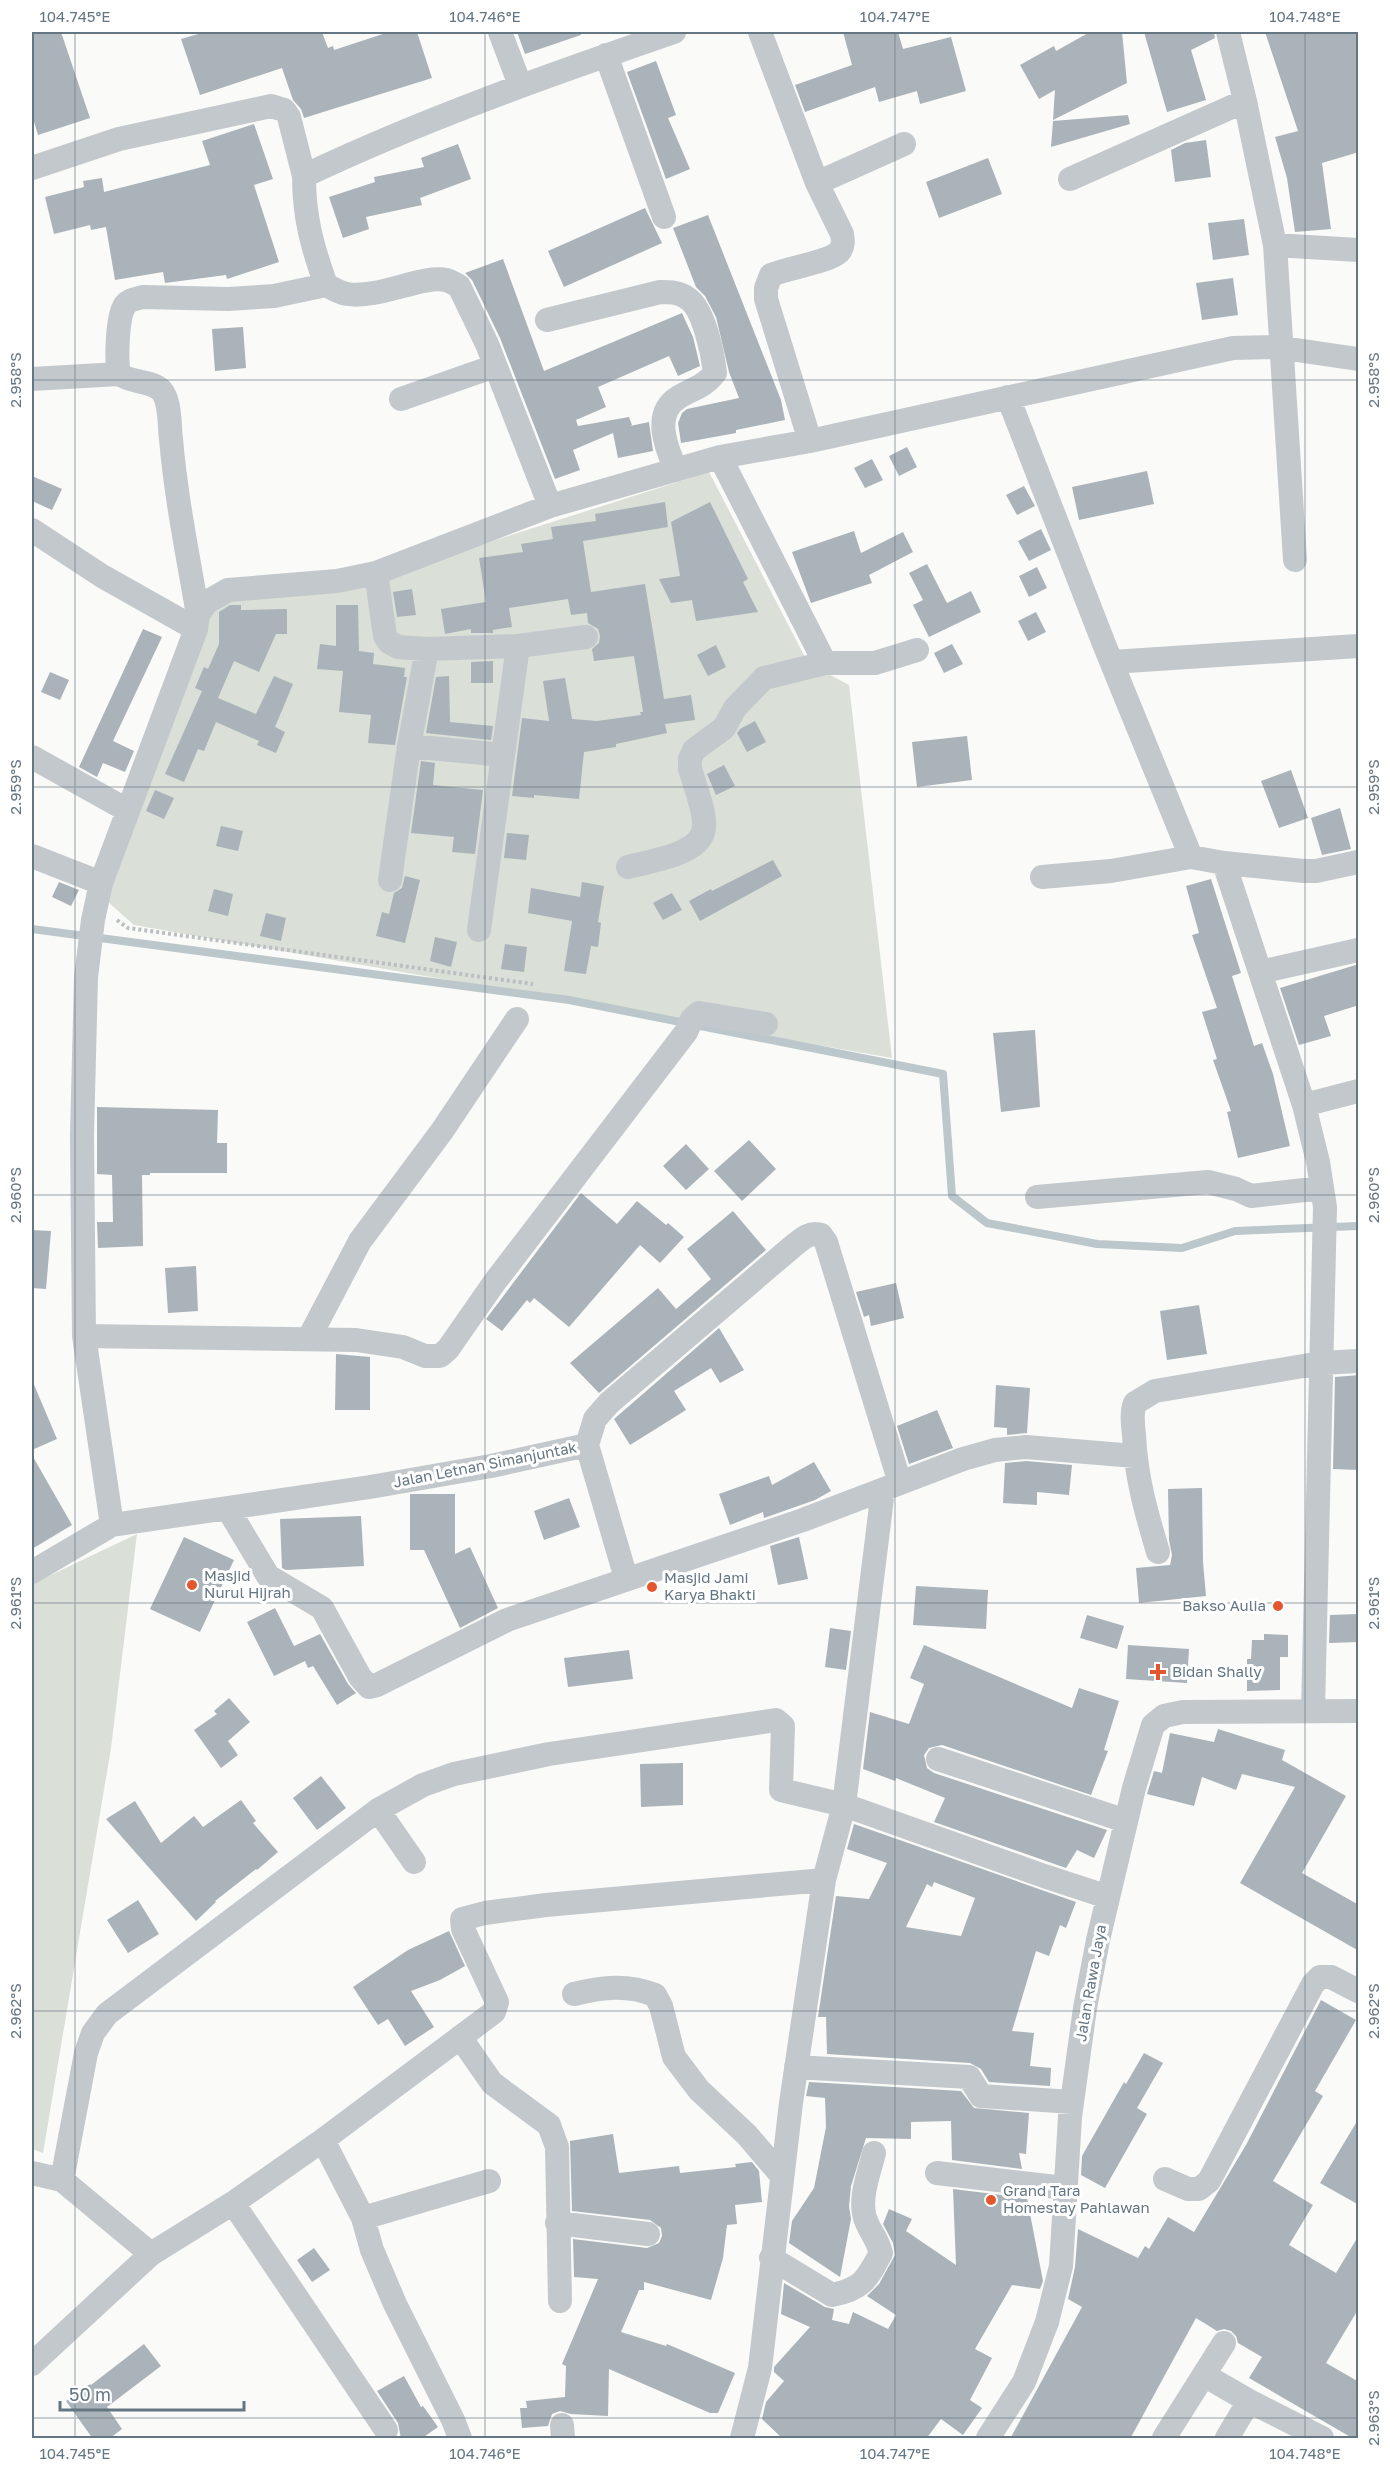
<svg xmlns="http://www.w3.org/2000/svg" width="1390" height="2470" font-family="'Golos Text',sans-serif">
  <rect width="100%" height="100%" fill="#fafaf8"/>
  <path fill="#dadfd7" d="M709,472L808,663L849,685L892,1058L134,925L100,895L214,598L370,580Z
    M137,1534L111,1748L43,2153L32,2149V1584Z"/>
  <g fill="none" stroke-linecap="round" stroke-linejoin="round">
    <path stroke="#bbc7cb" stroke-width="8" d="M32,929L569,1000L943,1074L952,1196L987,1223L1097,1244L1182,1248L1235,1231L1358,1226"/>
  </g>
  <path fill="#aab3b9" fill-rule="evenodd" d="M32,32H61L90,118L38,135L32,115Z
    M205,32H322L328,48L333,46L334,50L389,32H417L432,78L304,118L301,109L293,100L282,68L200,95L181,39Z
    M517,32H580L581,35L525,54Z
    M843,32H898L903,49L951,37L966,91L920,104L917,91L879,102L875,87L805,112L795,85L852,65Z
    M1090,32H1122L1127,83L1053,120L1055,90L1039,99L1020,65L1054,46L1056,51Z
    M1144,32H1214L1215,38L1191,50L1206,100L1167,112Z
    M1265,32H1359V152L1322,163L1331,229L1295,232L1287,178L1275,137L1298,131Z
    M656,61L676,115L668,118L690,169L666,179L627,72Z
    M1128,115L1130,124L1051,147L1053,121Z
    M254,124L273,179L254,185L279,262L227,279L226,275L165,283L163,272L115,280L106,227L91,230L90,225L54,234L45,197L84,187L83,181L102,178L104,192L210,165L202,141Z
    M1206,140L1211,177L1175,182L1171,150L1185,143Z
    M458,144L471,179L420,198L422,205L366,217L369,229L343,238L329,197L375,182L374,177L424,167L421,158Z
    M988,158L1002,194L939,218L926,182Z
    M645,208L662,243L564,287L548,251Z
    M708,215L781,400L785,420L736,430V433L681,443L678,423L682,413L687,409L739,398L729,372L716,317L705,296L696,287L673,228Z
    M1244,219L1249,255L1213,260L1208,223Z
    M503,259L544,371L682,313L693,337L700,366L678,376L669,356L598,387L606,407L576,420L578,426L629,417L632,425L630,426L649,422L653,451L618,458L613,433L573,450L580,470L555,479L500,338L472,280L465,273Z
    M1233,278L1238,315L1202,320L1196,283Z
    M243,327L246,368L215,371L212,329Z
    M907,447L917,467L899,476L889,456Z
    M872,459L883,480L865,488L854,468Z
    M1147,471L1154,504L1079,520L1072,487Z
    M32,476L62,489L52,510L32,501Z
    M1024,486L1035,506L1017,515L1006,495Z
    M665,502L668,527L583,541L591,592L645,584L664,699L691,695L695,720L665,724L667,733L616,744V747L584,752L579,799L534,795V798L512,796L522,718L549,721L543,681L565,678L572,719L597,721L641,715L640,712H643L634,656L594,661L592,649L599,643L600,636L598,629L588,623L587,613L571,615L568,599L509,608L512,627L493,630V633H471V629L445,634L441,609L486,602L479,558L523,552L521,544L553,539L551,527L596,521L595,514Z
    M710,502L748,579L743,582L758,612L696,621L692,600L671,603L659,579L680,576L671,522Z
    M1041,529L1051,550L1029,561L1018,541Z
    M854,531L861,553L903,532L913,552L869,575L872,583L811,603L792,552Z
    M927,564L947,603L971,591L981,612L929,637L913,605L923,600L909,573Z
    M1037,567L1047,588L1029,597L1019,576Z
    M412,589L416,615L397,617L393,592Z
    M230,605H241V610L287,609V634H276L259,672L234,661L218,698L256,714L274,676L293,684L275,727L285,732L276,753L257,745L259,741L216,722L204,751L198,749L184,782L165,774L202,691L195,688L204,667L208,669L219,644V612Z
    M336,605H358L359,651L374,653L373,664L405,668L404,677H407L395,745L368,743L371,715L339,712L343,671L317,669L320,644L336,646Z
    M1036,612L1046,632L1028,641L1018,621Z
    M143,629L162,637L113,741L134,751L125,772L103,763L97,777L79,767Z
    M952,644L963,664L944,673L934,653Z
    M716,645L726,667L708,676L697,655Z
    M493,661V683H471V662Z
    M50,672L69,680L60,700L41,692Z
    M449,676L450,722L493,726L491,740L426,733L436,677Z
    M755,721L766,742L747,752L737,733L740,729Z
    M967,736L972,780L917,787L912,742Z
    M421,761L435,763L433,785L483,790L475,854L452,852L454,837L411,833Z
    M724,765L735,786L716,795L707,774Z
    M1291,770L1308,818L1279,828L1261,781Z
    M155,790L174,798L164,819L146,811Z
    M1340,808L1351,849L1322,855L1311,818Z
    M221,826L243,831L238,851L216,846Z
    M507,833L529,835L526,860L504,858Z
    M773,860L782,876L700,921L689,901L711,889L712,891Z
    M405,876L420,880L405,943L376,936L382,912L389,914L394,893L402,888Z
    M1211,879L1241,973L1232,976L1254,1046L1262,1043L1273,1074L1290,1146L1238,1158L1227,1112L1231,1111L1213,1060L1217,1059L1202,1012L1217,1008L1192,935L1199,933L1186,886Z
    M59,882L79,890L71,906L52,897Z
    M582,882L604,886L598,922L601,923L598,947L591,946L586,974L564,971L572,921L528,913L531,888L580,897Z
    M214,889L233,894L228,916L208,911Z
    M672,893L682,910L663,920L653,903Z
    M266,913L286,918L281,941L260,936Z
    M435,937L457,942L451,967L430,961Z
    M505,944L527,947L524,972L501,969Z
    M1359,964V1005L1324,1016L1331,1036L1299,1045L1280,988Z
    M1035,1030L1040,1107L1001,1112L993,1033Z
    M97,1107L218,1110L217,1143H227V1173H150V1175H142L143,1246L98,1248L97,1222H113L112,1175L97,1174Z
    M749,1140L776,1169L742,1201L714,1171Z
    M686,1144L709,1169L686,1190L663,1166Z
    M581,1193L617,1224L637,1201L666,1225L668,1223L684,1237L660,1263L640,1245L569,1327L534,1298L530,1303L527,1300L502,1331L486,1319Z
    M733,1211L766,1250L599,1393L570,1363L658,1288L676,1309L711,1279L687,1249Z
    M32,1230L51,1231L46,1289L32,1288Z
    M196,1266L198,1311L168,1313L165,1268Z
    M896,1283L904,1318L871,1326L869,1315L864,1317L856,1292Z
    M1199,1305L1207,1354L1167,1360L1160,1311Z
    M719,1328L744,1370L720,1383L711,1368L674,1391L686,1410L630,1445L614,1419Z
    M336,1354L370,1357V1410H335Z
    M1359,1375V1470L1333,1469L1335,1377Z
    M32,1380L57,1439L32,1450Z
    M996,1385L1030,1388L1027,1433L1007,1435V1428L994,1427Z
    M937,1410L953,1448L909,1464L897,1426Z
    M32,1455L72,1525L32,1549Z
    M1026,1461L1072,1465L1069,1495L1037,1492V1505L1003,1503L1005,1463Z
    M814,1462L831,1491L815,1500L764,1518L763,1512L730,1525L719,1494L769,1476L772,1485Z
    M1202,1488L1203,1562L1206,1596L1139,1603L1136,1568L1170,1565L1172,1555L1169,1540L1168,1489Z
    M410,1494H455V1554L470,1547L498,1608L460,1628L424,1550H410Z
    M569,1498L580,1527L544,1540L534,1511Z
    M361,1516L364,1566L286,1570L282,1568L280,1519Z
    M184,1537L234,1560L200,1632L150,1609Z
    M799,1537L808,1579L778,1585L770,1546Z
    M916,1586L988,1590L986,1629L913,1625Z
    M275,1608L294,1646L320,1634L348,1684L356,1693L337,1705L313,1666L308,1668L305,1661L274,1676L247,1622Z
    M1359,1614V1642L1329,1643L1330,1615Z
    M1087,1615L1124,1626L1117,1649L1080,1638Z
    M830,1628L851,1631L846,1670L825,1667Z
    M1264,1634L1288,1635V1657H1280V1690L1247,1691V1659H1251L1252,1640H1264Z
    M924,1645L1072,1708L1079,1688L1119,1701L1104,1750L1108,1751L1091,1795L942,1745L929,1748L924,1755L927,1768L934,1773L1107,1830L1094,1858L1077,1850L1066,1868L934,1822L945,1798L896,1778L895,1781L863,1769L870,1712L909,1724L924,1684L910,1678Z
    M1128,1645L1189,1649L1187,1683L1126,1679Z
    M629,1650L633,1679L568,1687L564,1658Z
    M229,1698L250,1722L228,1741L238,1755L221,1768L194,1730L217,1714L214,1711Z
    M1218,1729L1285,1750L1282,1760L1346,1796L1302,1873L1359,1905V1951L1240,1883L1295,1787L1242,1774L1236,1790L1202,1777L1194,1806L1147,1794L1154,1771L1162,1773L1170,1733L1214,1742Z
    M683,1763V1805L641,1807L640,1764Z
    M321,1776L346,1808L317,1830L293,1798Z
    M241,1800L256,1821L253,1823L278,1852L257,1870L256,1869L215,1901L216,1902L196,1921L106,1819L135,1801L161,1843L194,1816L203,1827Z
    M854,1824L1076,1902L1066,1928L1060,1925L1049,1956L1036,1951L1012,2031L1034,2033L1030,2066L1051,2068L1050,2086L989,2082L981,2069L970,2063L827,2054L826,2017H818L836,1896L869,1899L887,1863L847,1849ZM934,1882L975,1898L961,1936L906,1927L927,1884L932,1887Z
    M138,1900L159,1934L128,1953L107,1920Z
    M449,1931L465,1966L440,1980L411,1991L434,2027L405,2046L388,2019L378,2025L353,1987L408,1950Z
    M1321,2000L1356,2020L1315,2091L1323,2096L1273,2181L1313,2205L1289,2245L1336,2273L1359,2235V2308L1326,2363L1359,2382V2439H1354L1249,2378L1262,2357L1238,2343L1236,2336L1231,2331L1224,2329L1217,2331L1196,2318L1130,2439H1010L1082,2307L1068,2299L1075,2267L1078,2229L1138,2258L1145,2246L1149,2249L1168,2217L1194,2232L1246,2145Z
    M1144,2053L1163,2063L1137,2108L1147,2114L1105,2188L1081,2175L1082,2156L1124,2082L1126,2084Z
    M809,2082L961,2091L974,2108L1029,2113L1026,2154L1019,2153L1022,2169L952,2160L951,2121L911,2122V2139L866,2138L851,2186L849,2206L851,2219L840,2277L789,2243L792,2221L814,2188L826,2127L825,2098L806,2096Z
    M1359,2118V2205L1320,2183Z
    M613,2134L619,2173L679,2166L680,2173L736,2167L735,2164L752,2162L759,2171L762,2202L735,2205L737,2224L727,2225L723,2258L711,2300L644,2282V2290H639L621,2332L666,2346L667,2344L735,2373L718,2413H710L609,2369L608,2416L571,2414L560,2411L552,2414L548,2426L522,2428L520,2408H527L526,2401L565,2397L566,2366L562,2364L598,2279L574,2277L573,2239L647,2248L659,2243L662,2236L661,2228L650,2220L572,2211L570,2141Z
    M953,2189L1027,2198L1043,2281L1040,2289L1012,2285L975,2349L992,2358L970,2400L982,2408L963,2435L941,2419L926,2439H783L762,2419L766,2402L784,2381L774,2372V2367L810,2327L781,2314L784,2283L825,2307L834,2309L832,2320L849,2324L853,2312L888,2329L896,2315L867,2296L879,2284L895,2255L893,2243L883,2224L889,2209L912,2219L906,2231L956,2265Z
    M314,2248L330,2270L312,2282L297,2260Z
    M144,2344L161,2366L107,2407L122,2429L109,2439H93L66,2401L90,2384L91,2385Z
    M404,2376L421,2407L423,2406L438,2427L421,2439H401L398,2423L377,2391Z"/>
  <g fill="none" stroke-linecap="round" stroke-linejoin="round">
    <path stroke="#bbbfc2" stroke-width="4" stroke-dasharray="3 3" stroke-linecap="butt" d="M117,920L128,928L533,984"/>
    <path stroke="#c3c8cc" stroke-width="24" d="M500,32L520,85
      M760,32L817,183L842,234C843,240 844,246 839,252C829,262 787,268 771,275L766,288V299L810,441
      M1228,32L1245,101L1275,245L1295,560
      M606,55L664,217
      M32,168L119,139L271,106L284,110L289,117L304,176
      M1070,179L1245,101
      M817,183L904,144
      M1275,245L1358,250
      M547,320L660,292C670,292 679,292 687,298C704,308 713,355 715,373C705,386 693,389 679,397C652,413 666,447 676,470
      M32,379L119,374
      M1008,397L1104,644L1191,857
      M401,399L495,366
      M720,457L825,663H875L917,650
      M550,506L487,344L459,286C455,284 450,281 446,280C421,275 379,299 347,294C340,293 332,288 326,285C312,246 304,217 304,176C424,119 549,75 674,32
      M32,530L102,576L196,629
      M376,573L385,636L389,642L398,647L427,649L518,646L586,637
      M198,615C188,556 176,498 171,439C169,425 171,401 161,390C150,380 131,383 119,374C116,360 117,317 125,305C130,299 136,299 143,297L228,299L274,296L326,285
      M1112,662L1358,646
      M409,746L503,755
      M32,757L127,810
      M32,856L101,883
      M1224,863L1304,1105L1318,1162L1325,1207L1313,1710
      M628,867C649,861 704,855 704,826C705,810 694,784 690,768V759L694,750L724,728L735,708L764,678L825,663
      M1042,877L1111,871L1191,857L1224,863L1304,871H1316L1358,862
      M390,880L409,746L427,649
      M479,930L518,646
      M1260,972L1358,950
      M1304,1105L1358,1091
      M1037,1197L1208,1182L1236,1189L1251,1196L1322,1188
      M84,1336L356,1340L403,1347L425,1356H440L448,1349L494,1283L686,1032L692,1019L699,1013L766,1024
      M309,1338L360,1241L442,1131L517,1019
      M587,1445L626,1578
      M228,1509L268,1576L322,1608L360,1677L369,1687L377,1685L507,1620L803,1520L963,1459L995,1450L1026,1447L1135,1456
      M112,1525L84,1336L82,1135L86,977L93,920L101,883L196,629L198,615L207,602L228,590L337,581L376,573L550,506L720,457L810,441L1233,348L1276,347L1358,359
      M1158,1552C1146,1512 1136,1477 1134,1435C1133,1424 1131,1413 1135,1403L1155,1391L1321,1363L1358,1361
      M32,1572L112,1525L370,1487L491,1466L587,1445L595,1419L609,1403L792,1247C801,1240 809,1231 821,1235L826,1242L900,1483
      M938,1759L1126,1821
      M378,1810L414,1862
      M574,1994C603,1987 627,1984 655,1995L661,2006L674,2057L699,2090L747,2135L782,2176
      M460,2037L492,2083L549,2125L557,2147L560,2301
      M796,2067L969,2077L981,2096L1072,2102
      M323,2140L363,2218L372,2250L395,2304L453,2420L460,2438
      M32,2173L62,2180L151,2254
      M937,2173L1065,2188
      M1165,2179L1188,2189H1199L1209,2181L1313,1984L1320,1977H1331L1358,1991
      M62,2180L86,2053L93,2033L107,2014L378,1810L423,1785L454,1774L549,1754L776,1720L783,1726L781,1790L844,1805L1044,1876L1108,1897
      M233,2203L386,2430
      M363,2218L489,2181
      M557,2223L648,2234
      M771,2258L832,2295C863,2289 867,2279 881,2253C877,2238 872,2235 867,2223C857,2202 869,2174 874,2153
      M32,2364L151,2254L233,2203L323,2140L494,2012L497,2002L463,1929L462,1919L485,1913L546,1905L824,1880
      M1204,2375L1249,2401
      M562,2425L563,2438
      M742,2438L760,2368L791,2103L824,1880L844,1805L883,1490
      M988,2438L1024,2382L1047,2322L1061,2266L1070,2117L1085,2008L1098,1940L1134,1788L1153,1725L1164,1716L1183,1712L1358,1711
      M1164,2438L1224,2343
      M1227,2438L1249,2401L1322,2438"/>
  </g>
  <path fill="none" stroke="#657683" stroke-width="1.5" stroke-opacity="0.45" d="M75,32V2438M485,32V2438M895,32V2438M1305,32V2438M32,380H1358M32,787H1358M32,1195H1358M32,1603H1358M32,2011H1358M32,2418H1358"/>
  <g fill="#e4572e" stroke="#fff" stroke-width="2">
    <circle cx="192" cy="1585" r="6"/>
    <circle cx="652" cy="1587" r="6"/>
    <circle cx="1278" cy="1606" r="6"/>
    <path d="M1155 1663h6v6h6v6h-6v6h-6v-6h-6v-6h6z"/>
    <circle cx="991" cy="2200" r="6"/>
  </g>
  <g text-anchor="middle" stroke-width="6" stroke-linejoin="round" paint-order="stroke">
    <g font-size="15" fill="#657683" stroke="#fff">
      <text transform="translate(485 1465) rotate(-11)" y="5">Jalan Letnan Simanjuntak</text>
      <text transform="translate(1091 1983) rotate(-80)" y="5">Jalan Rawa Jaya</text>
    </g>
    <g font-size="15" fill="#657683" stroke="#fff" text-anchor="start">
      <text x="204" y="1581">Masjid<tspan x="204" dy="17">Nurul Hijrah</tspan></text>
      <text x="664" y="1583">Masjid Jami<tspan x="664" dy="17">Karya Bhakti</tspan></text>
      <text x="1266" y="1611" text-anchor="end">Bakso Aulia</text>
      <text x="1172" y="1677">Bidan Shally</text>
      <text x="1003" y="2196">Grand Tara<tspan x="1003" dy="17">Homestay Pahlawan</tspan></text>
    </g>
  </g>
  <rect width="1390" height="2470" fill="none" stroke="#ffffff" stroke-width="66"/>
  <path d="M60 2401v9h184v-9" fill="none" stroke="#657683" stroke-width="3"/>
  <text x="69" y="2401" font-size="18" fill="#657683" stroke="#ffffff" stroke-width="4.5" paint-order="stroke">50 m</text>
  <rect x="33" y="33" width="1324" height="2404" fill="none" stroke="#657683" stroke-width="2"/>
  <g font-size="15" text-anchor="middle" fill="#657683">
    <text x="75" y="22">104.745°E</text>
    <text x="485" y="22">104.746°E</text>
    <text x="895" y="22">104.747°E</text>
    <text x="1305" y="22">104.748°E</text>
    <text transform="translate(16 380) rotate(-90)" y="5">2.958°S</text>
    <text transform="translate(1374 380) rotate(-90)" y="5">2.958°S</text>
    <text transform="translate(16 787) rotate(-90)" y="5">2.959°S</text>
    <text transform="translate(1374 787) rotate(-90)" y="5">2.959°S</text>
    <text transform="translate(16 1195) rotate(-90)" y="5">2.960°S</text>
    <text transform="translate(1374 1195) rotate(-90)" y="5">2.960°S</text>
    <text transform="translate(16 1603) rotate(-90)" y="5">2.961°S</text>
    <text transform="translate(1374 1603) rotate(-90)" y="5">2.961°S</text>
    <text transform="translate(16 2011) rotate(-90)" y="5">2.962°S</text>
    <text transform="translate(1374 2011) rotate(-90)" y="5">2.962°S</text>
    <text transform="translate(1374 2418) rotate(-90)" y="5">2.963°S</text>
    <text x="75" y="2459">104.745°E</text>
    <text x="485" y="2459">104.746°E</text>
    <text x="895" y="2459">104.747°E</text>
    <text x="1305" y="2459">104.748°E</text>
  </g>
</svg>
